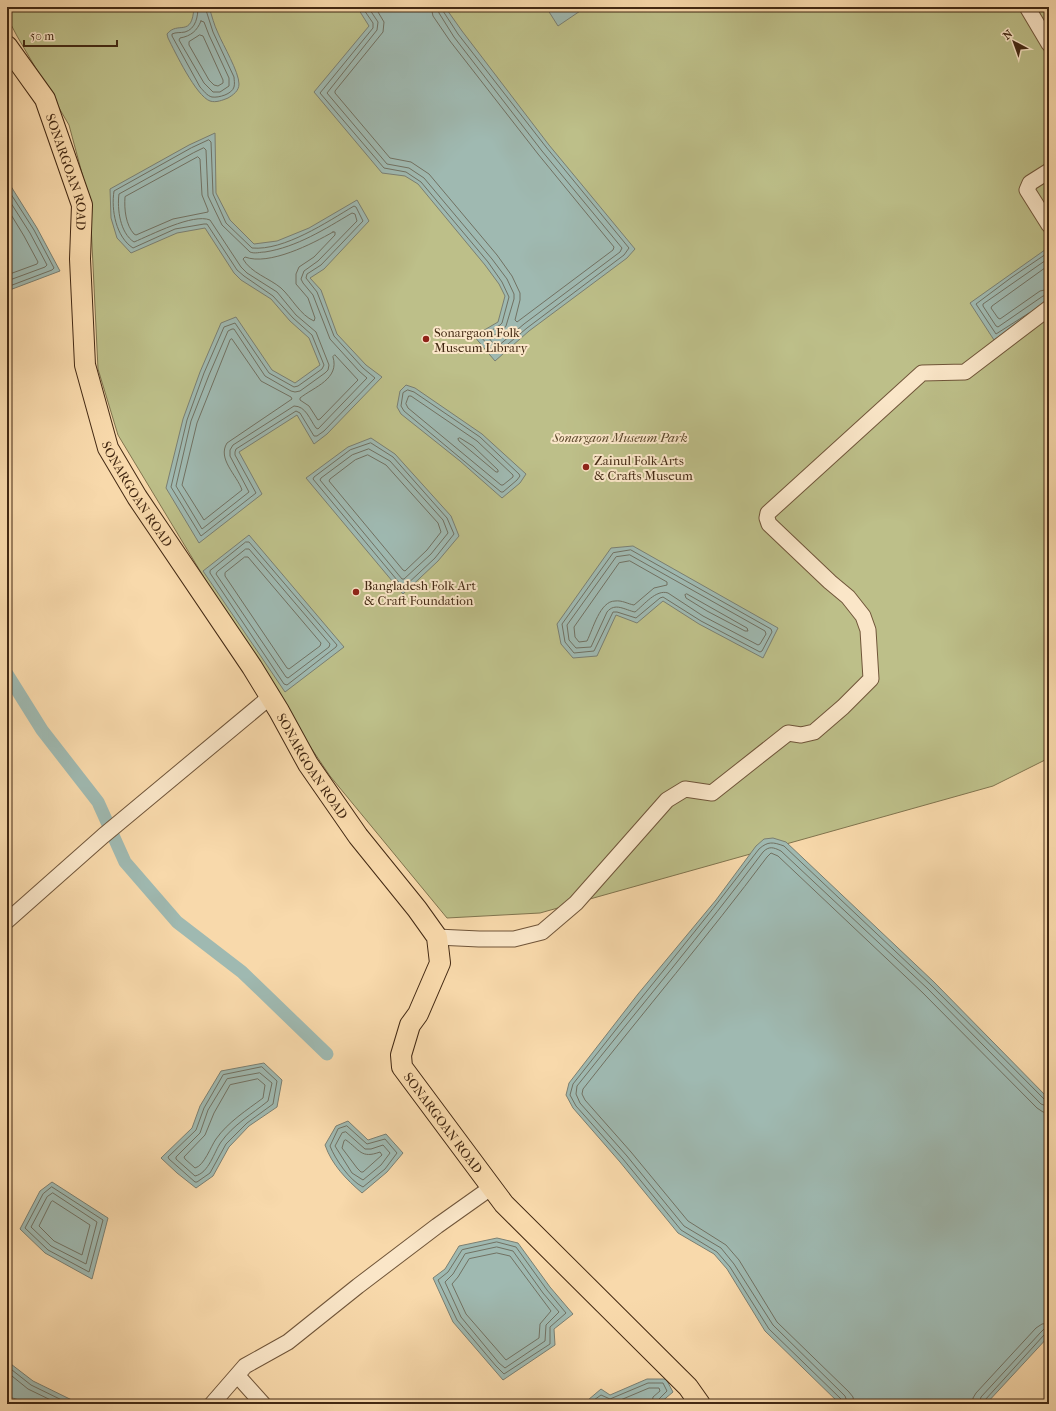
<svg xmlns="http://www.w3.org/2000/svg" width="1056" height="1411" font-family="'IM FELL French Canon',serif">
  <rect width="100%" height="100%" fill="#f8d9ab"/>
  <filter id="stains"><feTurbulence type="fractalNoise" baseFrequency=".005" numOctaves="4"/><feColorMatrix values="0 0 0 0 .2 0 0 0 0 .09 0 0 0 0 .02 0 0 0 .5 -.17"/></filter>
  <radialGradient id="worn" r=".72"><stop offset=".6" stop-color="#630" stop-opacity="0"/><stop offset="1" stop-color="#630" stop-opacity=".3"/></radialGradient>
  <path fill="#bdbf89" stroke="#80744e" d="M7,7H1049V758L993,786L540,913L447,918L330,776L272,690L118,435L98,369L90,203L69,125L17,36L7,17Z"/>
  <path fill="#9fb9b1" stroke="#7a7f72" d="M194,7H209C212,16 214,25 218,33C223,45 239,72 239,84C239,91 233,95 228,98C223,100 216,103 210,101C196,96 175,52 168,38L167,34C178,20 192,39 194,7Z
    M357,7H445L462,31L549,145L635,249L627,258L529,331L495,361L474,336L498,322L505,296L499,284L485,265L418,184L405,176L382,173L314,92L369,26Z
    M546,7H586L558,26Z
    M215,133L216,193L230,220L254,244L277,241L309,228L357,200L369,221L324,269L310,278L321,290L337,334L366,365L382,377L327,434L314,444L297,415L239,452L262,494L199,543L166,488L183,419L200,372L221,323L236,317L272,370L295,383L320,365L309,338L290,321L271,299L241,280L234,273L205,228L177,233L131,253L117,238L111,218L110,189L189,145Z
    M7,180L37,228L60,271L7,291Z
    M1049,247V303L994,340L970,303Z
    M406,385L415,388L482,434L526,474L520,483L502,498L460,461L401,414L397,407L400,391Z
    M371,438L395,454L451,516L459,536L438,561L403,594L306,478L348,447Z
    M249,535L344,647L285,692L203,571Z
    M633,546L778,628L763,658L699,624L663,601L637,623L616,615L597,656L573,658L561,644L557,624L611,548Z
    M773,838L786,842L934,982L1049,1099V1336L986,1404H840L765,1331L727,1269L714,1254L678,1233L620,1162L573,1108L566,1095L569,1083L638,994L716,900L756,846L764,839Z
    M264,1063L282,1080L277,1107L249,1126L229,1147L213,1176L196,1188L177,1173L161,1158L192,1128L200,1106L221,1071Z
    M348,1121L368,1140L386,1134L403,1153L387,1172L362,1193C346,1179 332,1165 325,1145L336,1126Z
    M52,1182L108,1218L92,1279L45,1253L20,1229L40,1191Z
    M497,1238L518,1243L550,1287L573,1314L554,1329L555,1345L503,1380L453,1322L433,1278L445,1269L459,1246Z
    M7,1361L33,1381L80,1404H30L7,1396Z
    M647,1379H666L673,1392L660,1403L661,1404H591L588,1400L601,1389L610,1395Z"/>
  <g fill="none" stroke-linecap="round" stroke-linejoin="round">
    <path stroke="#717162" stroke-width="1" d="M198,7C198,16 196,29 185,32C180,33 176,32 172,34V36L200,87C203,90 207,96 212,97C219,98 232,94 234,87C235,83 234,80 234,77L213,32L205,7
      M362,7L373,23V28L320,93L384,168L406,172L421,182L488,262L502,282L509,297L502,323L500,325L481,337L496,354L527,328L624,255L629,248L546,147L458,34L443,11L442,7
      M368,7L378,22L377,30L327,93L387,164L409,168L424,178L492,259L507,279L514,294V299L506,326L503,330L489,338L495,346L497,347L524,324L620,252L622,248L542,151L454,37L439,13L437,7
      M375,7L384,22L383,32L335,91V93L390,158L411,162L429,174L497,255L512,276L520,293V300L515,320L517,322L613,250L614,247L538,154L450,41L433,16L431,7
      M201,21L204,22L209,35L229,78V86L220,92H213L204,83L179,40L180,38C191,36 197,31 201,21Z
      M200,35L203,36L223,80V83L218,86L214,85L209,80L189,45V42Z
      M209,140L211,142L213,194L226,223L252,248C284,251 327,222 354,206L356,207L363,221L321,265L307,274L306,278L317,292L334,336L363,368L375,378L324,431L317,436H314L300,413L296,411L236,449L235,452V455L256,493L201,536L171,487L187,420L204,373L224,327L235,323L269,373L294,387L298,386L322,369L324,365L312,335L293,318L273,296L244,276L237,270L207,224H204L175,229L133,248C116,237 111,210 114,191L191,148Z
      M204,148L206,150L208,196L222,225L250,252C255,254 260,252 265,252C297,247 325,229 352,213L355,214L357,221L318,261L304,271L301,279L303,283L313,295L330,339L359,371L367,378L318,429L316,428C310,420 306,406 294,406L233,445L230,450V456L249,492L202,529L176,486L191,421L209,375L228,331L232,329H234L265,376L291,391L295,392L300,391L325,373L328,370L329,365L316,332L296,315L277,292L247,273L241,267L210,220C193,213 151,235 134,242C120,233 117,209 119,194L193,153Z
      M198,157L200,159L202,195L208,210V212L173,219L136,235L134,234C126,225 124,210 125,197Z
      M7,188L34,230L54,268L52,270L7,287
      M7,197L30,233L47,265L45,267L7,281
      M7,208L24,236L38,262L37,264L7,275
      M333,232H335V235L314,257L299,267L296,274V284L308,298L315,318L314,321C300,315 292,298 281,288C269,278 251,273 243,259L245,257C269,266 312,244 333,232Z
      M1049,258L983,304V306L996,326L998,327L1043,296L1049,295
      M1049,265L992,306L991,308L998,318L1000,319L1040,291L1049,289
      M1029,313L996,334L976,304L1012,277L1049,252
      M232,339L261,381L291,397L292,399L227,443C217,459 237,475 242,490L204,520L182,485L197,423L230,340Z
      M335,355L358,380L320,419L318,420L309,406L300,400V398C314,387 340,379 333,357Z
      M408,390L414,392L480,437L519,474L520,476L517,480L503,492H501L404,411L401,406L403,393Z
      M409,396H411L477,441L513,475V477L503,485H501L408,408L406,404Z
      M460,438L473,446L498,470V472H496L459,441L458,439Z
      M371,443L393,457L447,518L454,534L435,558L404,587L402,586L313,479L314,477L350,450Z
      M369,449L390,461L443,520L448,533L431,554L404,579H402L320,480L321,478L352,455Z
      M368,455L386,465L438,523L441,532L427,550L405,571L403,570L329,481L330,479L355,460Z
      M246,542H249L337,645L336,647L287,685L284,684L210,573V571Z
      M246,549H249L330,644L329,647L288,678L286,677L216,574L217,572Z
      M631,550L771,629L772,632L762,651L760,652L701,621L663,597L660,598L636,618L617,612H613L594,651L574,653L565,642L562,624L613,553Z
      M630,555L765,631L766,634L760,644L758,645L703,616L668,593C656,589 644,605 635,612C625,610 615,602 607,612L591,647L576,648L569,640L567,625L616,557Z
      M245,557H248L321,643L320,646L289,669L287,668L225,576V573Z
      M630,561L667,582V585L654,588L634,605C628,604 622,600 615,601C600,601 593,629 587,641L579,642L575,637L574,627L619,563Z
      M687,594L747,628L748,631H745L707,611L686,598L685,595Z
      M262,1067L277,1081L273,1104L247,1123L226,1144L210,1173L197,1182H195L169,1159L168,1157L196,1130L204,1108L223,1075Z
      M260,1073L272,1083L268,1101C252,1114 233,1125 221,1142C214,1152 209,1173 195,1176L176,1159V1157L200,1133L208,1110L227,1079Z
      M258,1079L265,1085L263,1098C247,1110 228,1122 216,1139C211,1146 204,1166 195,1168L185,1159L184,1157L205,1135L214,1113L230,1085Z
      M347,1126L367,1144L385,1139L397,1153L385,1169L363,1187C350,1181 335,1159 330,1146L338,1129Z
      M346,1132L365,1149H371L383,1145L390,1153L381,1165L363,1180L352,1173L335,1146L342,1133Z
      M346,1140C360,1150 361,1159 380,1152L382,1155L363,1172H361L357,1168L342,1148L344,1141Z
      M52,1187L103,1220L89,1272L48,1250L25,1228L43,1194Z
      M53,1193L97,1222L86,1264L51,1246L31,1227L47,1197Z
      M53,1201L90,1225L82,1255L54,1241L39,1226L51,1202Z
      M497,1242L516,1247L547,1290L566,1313L550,1327V1344L504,1374L496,1366L457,1320L438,1280L448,1272L462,1250Z
      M497,1247L513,1251L543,1293L559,1312L546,1325L545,1341L505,1368L499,1363L461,1317L445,1282L453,1274L465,1254Z
      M497,1253L510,1256L551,1311L540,1324L539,1338L506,1360L466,1314L452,1284L458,1277L469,1259Z
      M7,1366L31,1385L70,1404
      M7,1372L28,1389L59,1404
      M594,1404V1400L601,1395L610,1399L648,1383H663L667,1391L658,1400L657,1404
      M611,1404L649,1388H659L660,1391L653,1397L652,1404
      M843,1404L841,1399L769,1329L730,1267L717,1252L681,1230L623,1159L576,1106L570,1095L573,1084C634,1005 699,929 759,849C768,841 773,842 784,846L931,985L1045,1100L1049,1102
      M848,1404L845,1396L773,1325L734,1264L721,1248L684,1226L627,1156L580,1103L576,1094L577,1086C639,1008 703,932 763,852C769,846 773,847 781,851L928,989L1041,1104L1049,1107
      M854,1404L853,1397L849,1392L777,1322L739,1260L726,1245L688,1221L631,1152L585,1100L582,1094L583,1089C644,1011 708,936 767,857L771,853L778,856L923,993L1037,1108L1043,1112L1049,1113
      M973,1404V1398L976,1393L1036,1328L1042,1324L1049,1323
      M979,1404L981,1397L1041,1332L1044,1329H1049
      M984,1404L985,1400L1044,1335L1049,1334"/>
    <path stroke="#9fb9b1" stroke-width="13" d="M7,674L42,730L98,802L125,862L177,922L242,972L327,1054"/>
    <g stroke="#705539" stroke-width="17">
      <path id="minor" d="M1027,7L1049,44
        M1049,171L1030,183L1027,190L1049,225
        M7,921L103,836L270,697
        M437,937L479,939H514L542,932L576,903L667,800L685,789L712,793L788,733L801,735L814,732L843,707L871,679L868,630L863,616L848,597L830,582L769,524L767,518L768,513L922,373L965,372L1049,308
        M237,1375L263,1404
        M212,1404L245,1366L288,1342L358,1286L437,1226L492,1187"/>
    </g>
    <g stroke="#432913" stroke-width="22">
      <g id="major">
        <path id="s1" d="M7,46L45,99L82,205L80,259L85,365L108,448L137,497L252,667L279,711L308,764L358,836L417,909L437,937L440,963L418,1014L410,1025L401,1055L402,1067L504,1204L688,1387L700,1404"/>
      </g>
    </g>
    <use href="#minor" stroke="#fae6c8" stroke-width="15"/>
    <use href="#major" stroke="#f8d9ab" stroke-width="20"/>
  </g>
  <g fill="#8f2418" stroke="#fae6c8" stroke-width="1.5">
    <circle cx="426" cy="339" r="4"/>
    <circle cx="586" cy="467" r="4"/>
    <circle cx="356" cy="592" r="4"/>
  </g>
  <g text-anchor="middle" stroke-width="4" stroke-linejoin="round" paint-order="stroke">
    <g font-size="13" fill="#432913" stroke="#fae6c8">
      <text dy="5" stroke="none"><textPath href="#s1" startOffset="142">SONARGOAN ROAD</textPath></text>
      <text dy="5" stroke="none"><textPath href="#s1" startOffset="478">SONARGOAN ROAD</textPath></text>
      <text dy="5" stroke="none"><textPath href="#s1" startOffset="802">SONARGOAN ROAD</textPath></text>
      <text dy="5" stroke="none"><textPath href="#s1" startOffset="1222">SONARGOAN ROAD</textPath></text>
    </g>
    <g font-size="13" fill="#432913" stroke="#fae6c8" text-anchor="start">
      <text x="434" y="337">Sonargaon Folk<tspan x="434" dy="15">Museum Library</tspan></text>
      <text x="594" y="465">Zainul Folk Arts<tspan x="594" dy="15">&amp; Crafts Museum</tspan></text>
      <text x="364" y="590">Bangladesh Folk Art<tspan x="364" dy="15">&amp; Craft Foundation</tspan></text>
    </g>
    <g font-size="13" font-style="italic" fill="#5b472b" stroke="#fae6c8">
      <text x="620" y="442">Sonargaon Museum Park</text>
    </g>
  </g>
  <rect width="1056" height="1411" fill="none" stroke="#f8d9ab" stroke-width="24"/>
  <rect x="8" y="8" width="1040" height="1395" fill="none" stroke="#432913" stroke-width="2"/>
  <rect x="12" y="12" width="1032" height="1387" fill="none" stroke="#432913"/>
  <g transform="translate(1014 42) rotate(319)" stroke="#fae6c8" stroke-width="3" paint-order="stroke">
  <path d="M0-3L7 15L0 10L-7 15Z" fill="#432913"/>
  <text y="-6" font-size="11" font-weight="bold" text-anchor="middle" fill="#432913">N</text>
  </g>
  <path d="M24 40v6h93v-6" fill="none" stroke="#432913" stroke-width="2"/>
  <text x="30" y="40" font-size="12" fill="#432913" stroke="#fae6c8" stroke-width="3" paint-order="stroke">50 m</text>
  <rect width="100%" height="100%" filter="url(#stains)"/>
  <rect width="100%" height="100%" fill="url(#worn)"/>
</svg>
